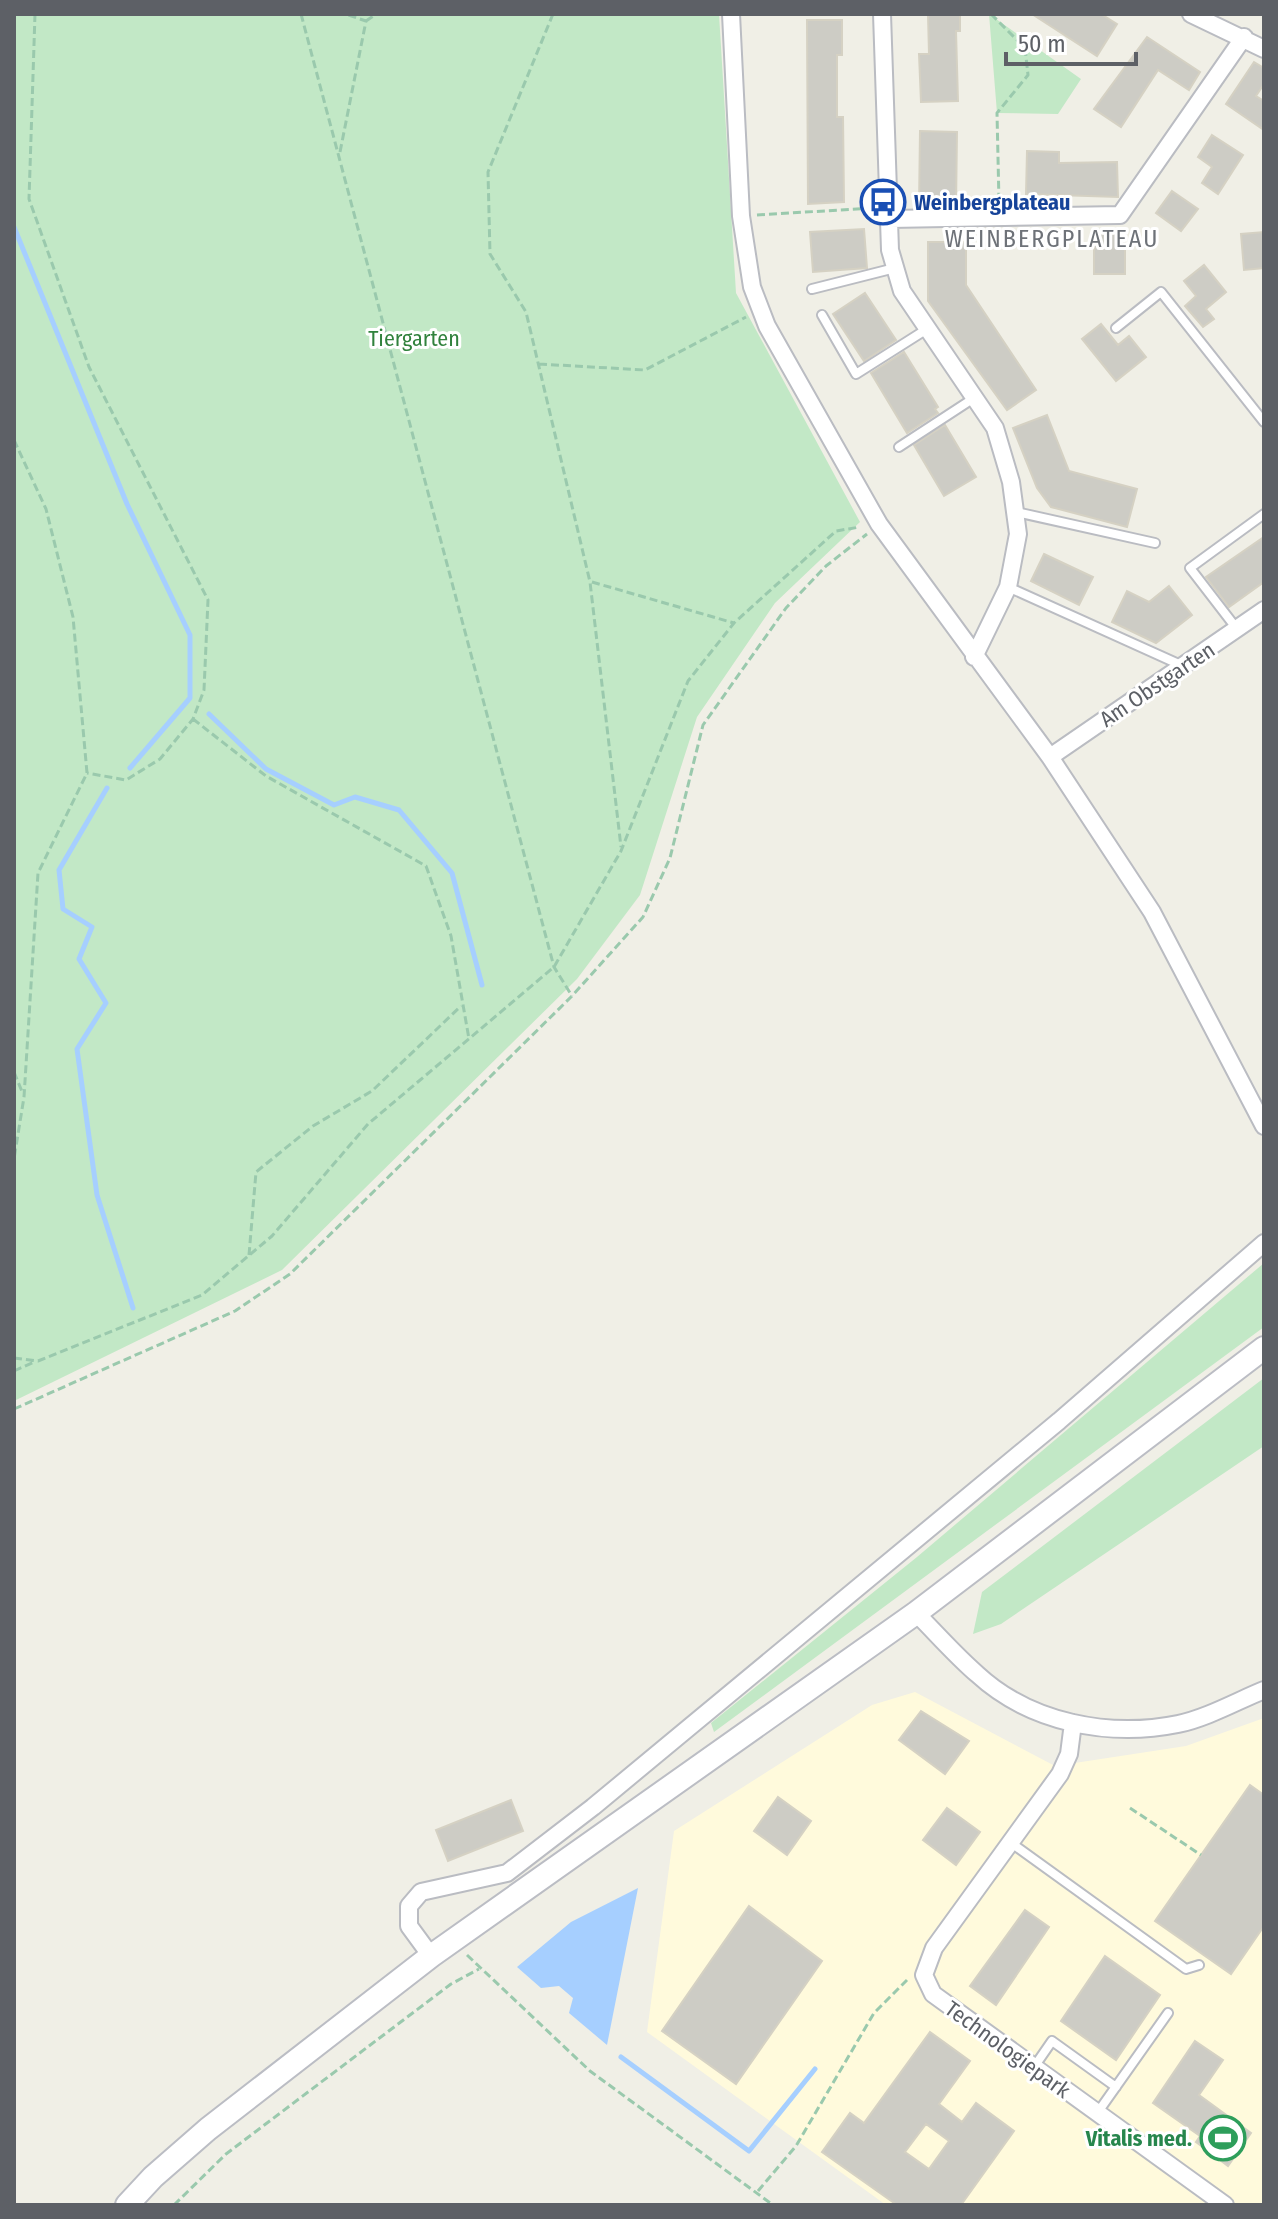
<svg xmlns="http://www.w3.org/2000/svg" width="1278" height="2219" font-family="'Fira Sans Condensed',sans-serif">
  <rect width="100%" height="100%" fill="#f0efe6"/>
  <path fill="#fffadc" d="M915,1692L1055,1766L1186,1746L1264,1718V2205H886L647,2032L674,1831L872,1705Z"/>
  <path fill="#c2e8c6" d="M14,14H719L736,293L860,522L775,603L697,717L640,895L577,979L282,1270L14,1401Z
    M989,14L1081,79L1058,114L997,113Z
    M1264,1263V1327L714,1732L711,1723L917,1557Z
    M1264,1378V1446L1001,1624L973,1634L982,1592Z"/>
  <path fill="#a6cfff" d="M638,1888L607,2045L569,2013L573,1998L559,1986L541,1988L517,1967L571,1922Z"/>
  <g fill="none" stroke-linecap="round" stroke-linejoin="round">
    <path stroke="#a6cfff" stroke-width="5" d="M14,227L127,504L190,635V698L130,768
      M209,714L266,769L334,805L355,797L399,810L452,873L482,985
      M107,788L59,870L63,909L92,927L79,959L106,1003L77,1049L97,1195L133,1308
      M621,2057L749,2151L815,2069"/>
  </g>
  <path fill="#cdccc5" stroke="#d5d1c3" stroke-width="2" fill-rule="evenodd" d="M928,14H960V31H956L958,101L921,102L919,54H929Z
    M1032,14H1101L1117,24L1097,56Z
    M807,20H842V55H837V117H843L844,202L808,204Z
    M1147,37L1200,72L1189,90L1158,70L1121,127L1094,109Z
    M1254,62L1264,68V84L1256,96L1264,101V130L1226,104Z
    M920,131L957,132L956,207H919Z
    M1212,135L1243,155L1218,194L1202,183L1212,167L1198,157Z
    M1027,151L1059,152V163L1117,162L1118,197L1026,194Z
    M1172,191L1198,209L1181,231L1156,213Z
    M864,229L867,268L813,272L810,232Z
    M1264,232V268L1244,270L1241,234Z
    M1094,234H1125V274H1094Z
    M928,242H966V285L1036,390L1007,410L928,301Z
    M1204,265L1226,292L1206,309L1214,319L1203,327L1185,306L1196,296L1184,281Z
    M865,293L896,340L864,361L833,314Z
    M1101,324L1118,345L1129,336L1146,357L1116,381L1082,339Z
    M904,352L938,407L935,409L938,413L907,433L871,373Z
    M1047,415L1069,471L1137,489L1127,527L1051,507L1037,488L1013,428Z
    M945,425L976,477L944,496L914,445Z
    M1264,537V582L1229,607L1206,577Z
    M1044,554L1093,577L1079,605L1031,581Z
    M1169,586L1192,615L1156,643L1112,622L1127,591L1149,602Z
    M921,1711L969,1741L945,1774L899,1740Z
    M1250,1785L1264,1795V1926L1231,1974L1155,1921Z
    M778,1797L811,1821L787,1855L754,1831Z
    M511,1800L523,1831L448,1861L436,1830Z
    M947,1808L980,1832L956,1865L923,1840Z
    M749,1906L822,1961L736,2084L662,2031Z
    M1025,1910L1049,1927L996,2005L970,1986Z
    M1105,1956L1160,1995L1116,2060L1061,2021Z
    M930,2032L970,2061L939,2104L962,2122L976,2103L1014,2131L961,2205H897L822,2152L850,2113L864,2123ZM926,2124L949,2141L929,2169L905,2152Z
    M1195,2041L1223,2060L1199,2095L1251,2133L1228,2166L1196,2142L1200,2136L1153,2103Z"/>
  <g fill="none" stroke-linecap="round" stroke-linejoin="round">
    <g stroke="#babcc2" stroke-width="12">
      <path id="lane" d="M812,289L895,268
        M822,315L856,374L927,329
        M1116,328L1161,292L1264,422
        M899,447L974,398
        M1016,512L1155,543
        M1008,587L1183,666
        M1237,629L1190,568L1264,514
        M1010,1842L1186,1969L1199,1965
        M1034,2067L1052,2041L1116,2087
        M1098,2112L1168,2013"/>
    </g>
    <g stroke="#babcc2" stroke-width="20">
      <path id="street" d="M731,14L741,216L752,287L767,326L879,524L1050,757L1152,912L1264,1126
        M882,14L890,250L902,291L995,428L1011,482L1018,534L1008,587L974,657
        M1191,14L1264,49
        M890,219L1120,215L1244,37
        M1050,757L1264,610
        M916,1613C936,1633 955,1655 977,1674C1030,1723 1109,1738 1178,1724C1207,1718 1237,1701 1264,1690
        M1073,1723L1069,1754L1060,1774L934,1948L924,1975L933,1994L1225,2205
        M431,1956L409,1926V1906L421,1892L507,1873L593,1807L1059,1421L1264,1243"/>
    </g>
    <g stroke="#bbbdc4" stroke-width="26">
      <path id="secondary" d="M127,2205L153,2177L208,2129L431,1956L916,1613L1264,1348"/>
    </g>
    <path stroke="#9ac9ad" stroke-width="3" stroke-dasharray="8 4" stroke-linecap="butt" d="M35,14L29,199L89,367L208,600L204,690L193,719L160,759L126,780L87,773
      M301,14L554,967L572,996
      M553,14L488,172L490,254L526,312L590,582L621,847
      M991,14L1025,48L1028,75L997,113L999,202
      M366,21L376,14
      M340,152L366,21L345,14
      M757,215L873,208
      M539,364L645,370L746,317
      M14,440L46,509L73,617L87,773L38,873L24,1097L14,1159
      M592,582L734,623
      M193,719L266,776L426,866L451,936L469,1039
      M14,1072L23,1094
      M249,1255L256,1172L313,1126L372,1091L461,1006
      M14,1358L38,1361L202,1295L272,1236L368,1124L554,967L621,851L688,681L734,623L836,531L860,527
      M14,1371L34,1362
      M14,1409L235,1311L290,1274L572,996L643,917L670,858L703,725L786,608L826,566L867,534
      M1130,1808L1201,1855
      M467,1955L590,2071L773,2205
      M758,2191L796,2146L874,2013L907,1980
      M174,2205L226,2154L451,1984L479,1969"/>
    <use href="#lane" stroke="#fff" stroke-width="8"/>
    <use href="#street" stroke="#fff" stroke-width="16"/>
    <use href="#secondary" stroke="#fff" stroke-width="22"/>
  </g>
  <defs>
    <g id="bus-ring" transform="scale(2.3)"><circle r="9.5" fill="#fff" stroke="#1a4fb4" stroke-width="1.5"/><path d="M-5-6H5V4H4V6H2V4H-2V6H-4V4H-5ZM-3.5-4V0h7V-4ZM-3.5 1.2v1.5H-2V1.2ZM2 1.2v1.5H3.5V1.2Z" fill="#1a4fb4"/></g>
    <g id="stadium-ring" transform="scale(2.3)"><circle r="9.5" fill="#fff" stroke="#2e9e5b" stroke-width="1.5"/><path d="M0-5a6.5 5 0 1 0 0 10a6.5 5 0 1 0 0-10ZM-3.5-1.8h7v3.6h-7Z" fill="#2e9e5b"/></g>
  </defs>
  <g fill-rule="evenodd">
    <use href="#bus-ring" x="883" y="202"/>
    <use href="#stadium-ring" x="1223" y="2138"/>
  </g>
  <g text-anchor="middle" stroke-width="6" stroke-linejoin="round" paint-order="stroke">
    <g font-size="22" font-weight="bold" fill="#164399" stroke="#fff" text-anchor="start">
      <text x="914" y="210">Weinbergplateau</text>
    </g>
    <g font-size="22" fill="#31823d" stroke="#fff">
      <text x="414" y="346">Tiergarten</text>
    </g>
    <g font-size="22" fill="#5d6066" stroke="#fff">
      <text transform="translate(1157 684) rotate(-34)" y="8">Am Obstgarten</text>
      <text transform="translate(1008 2049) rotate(36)" y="8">Technologiepark</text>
    </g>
    <g font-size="22" font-weight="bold" fill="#27864d" stroke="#fff" text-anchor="end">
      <text x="1192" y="2146">Vitalis med.</text>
    </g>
    <g font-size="24" letter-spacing="2" fill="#6e7278" stroke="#fff">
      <text x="1052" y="247">WEINBERGPLATEAU</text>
    </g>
  </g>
  <rect width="1278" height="2219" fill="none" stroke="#5d6066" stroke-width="32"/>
  <path d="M1006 52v12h130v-12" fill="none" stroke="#5d6066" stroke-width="4"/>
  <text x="1018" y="52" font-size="24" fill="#5d6066" stroke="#ffffff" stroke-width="6" paint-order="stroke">50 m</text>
</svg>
